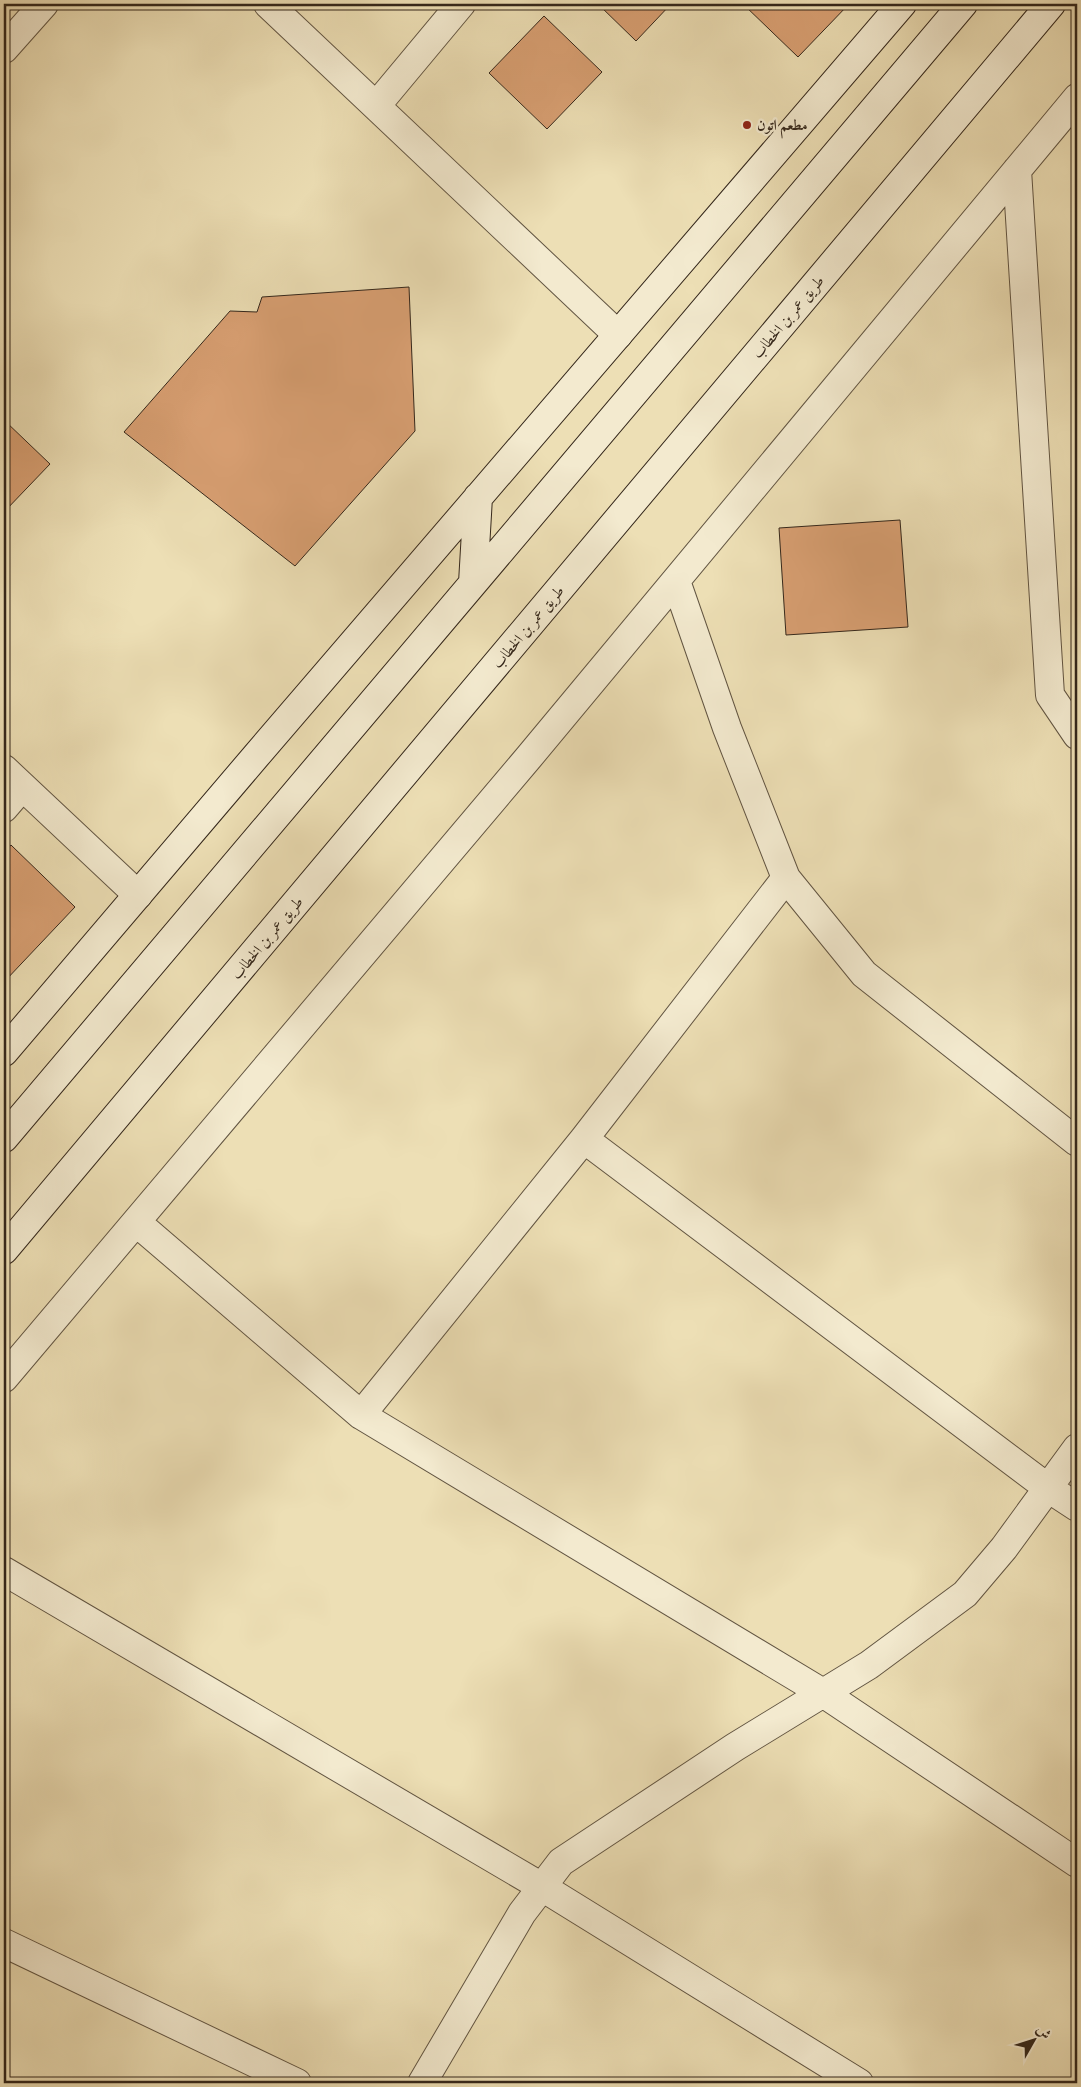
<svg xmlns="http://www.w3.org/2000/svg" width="1081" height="2087" font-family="'IM FELL Great Primer',Amiri,serif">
  <rect width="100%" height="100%" fill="#eddfb5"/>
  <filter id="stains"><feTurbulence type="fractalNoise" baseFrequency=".004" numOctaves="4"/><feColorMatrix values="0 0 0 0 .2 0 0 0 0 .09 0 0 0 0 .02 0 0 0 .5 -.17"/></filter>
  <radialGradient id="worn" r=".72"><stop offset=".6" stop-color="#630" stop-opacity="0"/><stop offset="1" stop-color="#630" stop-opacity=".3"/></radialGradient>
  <path fill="#d89f72" stroke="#34271b" d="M598,4H671L636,41Z
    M743,4H849L798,57Z
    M544,16L602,72L547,129L489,73Z
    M409,287L415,431L295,566L124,432L230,311L257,312L262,297Z
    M4,420L50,464L4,512Z
    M900,520L908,627L786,635L779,528Z
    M11,845L75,907L4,982V853Z"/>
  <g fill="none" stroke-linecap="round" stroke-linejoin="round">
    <g stroke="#625542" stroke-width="30">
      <path id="street" d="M268,4L618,335
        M4,49L44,4
        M376,106L461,4
        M1017,170L1050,695L1077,735
        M676,581L727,728L786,878L864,974L1077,1142
        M4,769L138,895
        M4,808L22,787
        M584,1139L1048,1488L1077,1507
        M136,1222L361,1415L823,1693L1077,1863
        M4,1378L529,757L1077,98
        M361,1415L584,1139L786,878
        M4,1571L542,1887L859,2083
        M4,1943L297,2083
        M422,2083L522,1913L561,1862L735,1747L869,1665L965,1594L1004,1548L1077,1448"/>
    </g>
    <g stroke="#34271b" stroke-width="30">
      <path id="secondary" d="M473,583L478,497
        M4,1052L256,756L902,4
        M4,1138L963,4
        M4,1250L1051,4"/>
    </g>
    <use href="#street" stroke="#f3eacf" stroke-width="28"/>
    <use href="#secondary" stroke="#f3eacf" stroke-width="28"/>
  </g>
  <circle fill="#8f2418" stroke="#f3eacf" stroke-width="2" cx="747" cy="125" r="5"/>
  <g text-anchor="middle" stroke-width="4.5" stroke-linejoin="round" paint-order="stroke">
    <g font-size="15" font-weight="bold" fill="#34271b" stroke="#f3eacf" text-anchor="start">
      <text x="757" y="130">مطعم اتون</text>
    </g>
    <g font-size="15" fill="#34271b" stroke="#f3eacf">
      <text transform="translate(788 317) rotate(-50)" y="5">طريق عمر بن الخطاب</text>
      <text transform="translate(528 627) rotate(-50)" y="5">طريق عمر بن الخطاب</text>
      <text transform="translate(267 938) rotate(-50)" y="5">طريق عمر بن الخطاب</text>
    </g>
  </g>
  <rect width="1081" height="2087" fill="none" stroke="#eddfb5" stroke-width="20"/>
  <rect x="5" y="5" width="1071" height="2077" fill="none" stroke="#34271b" stroke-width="2.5"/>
  <rect x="10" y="10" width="1061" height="2067" fill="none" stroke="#34271b"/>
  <g transform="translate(1034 2040) rotate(51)" stroke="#f3eacf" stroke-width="4" paint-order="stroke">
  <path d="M0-4L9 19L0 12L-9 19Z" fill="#34271b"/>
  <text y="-8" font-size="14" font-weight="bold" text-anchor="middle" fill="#34271b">ش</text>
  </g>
  <rect width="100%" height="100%" filter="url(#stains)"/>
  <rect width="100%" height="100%" fill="url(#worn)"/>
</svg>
